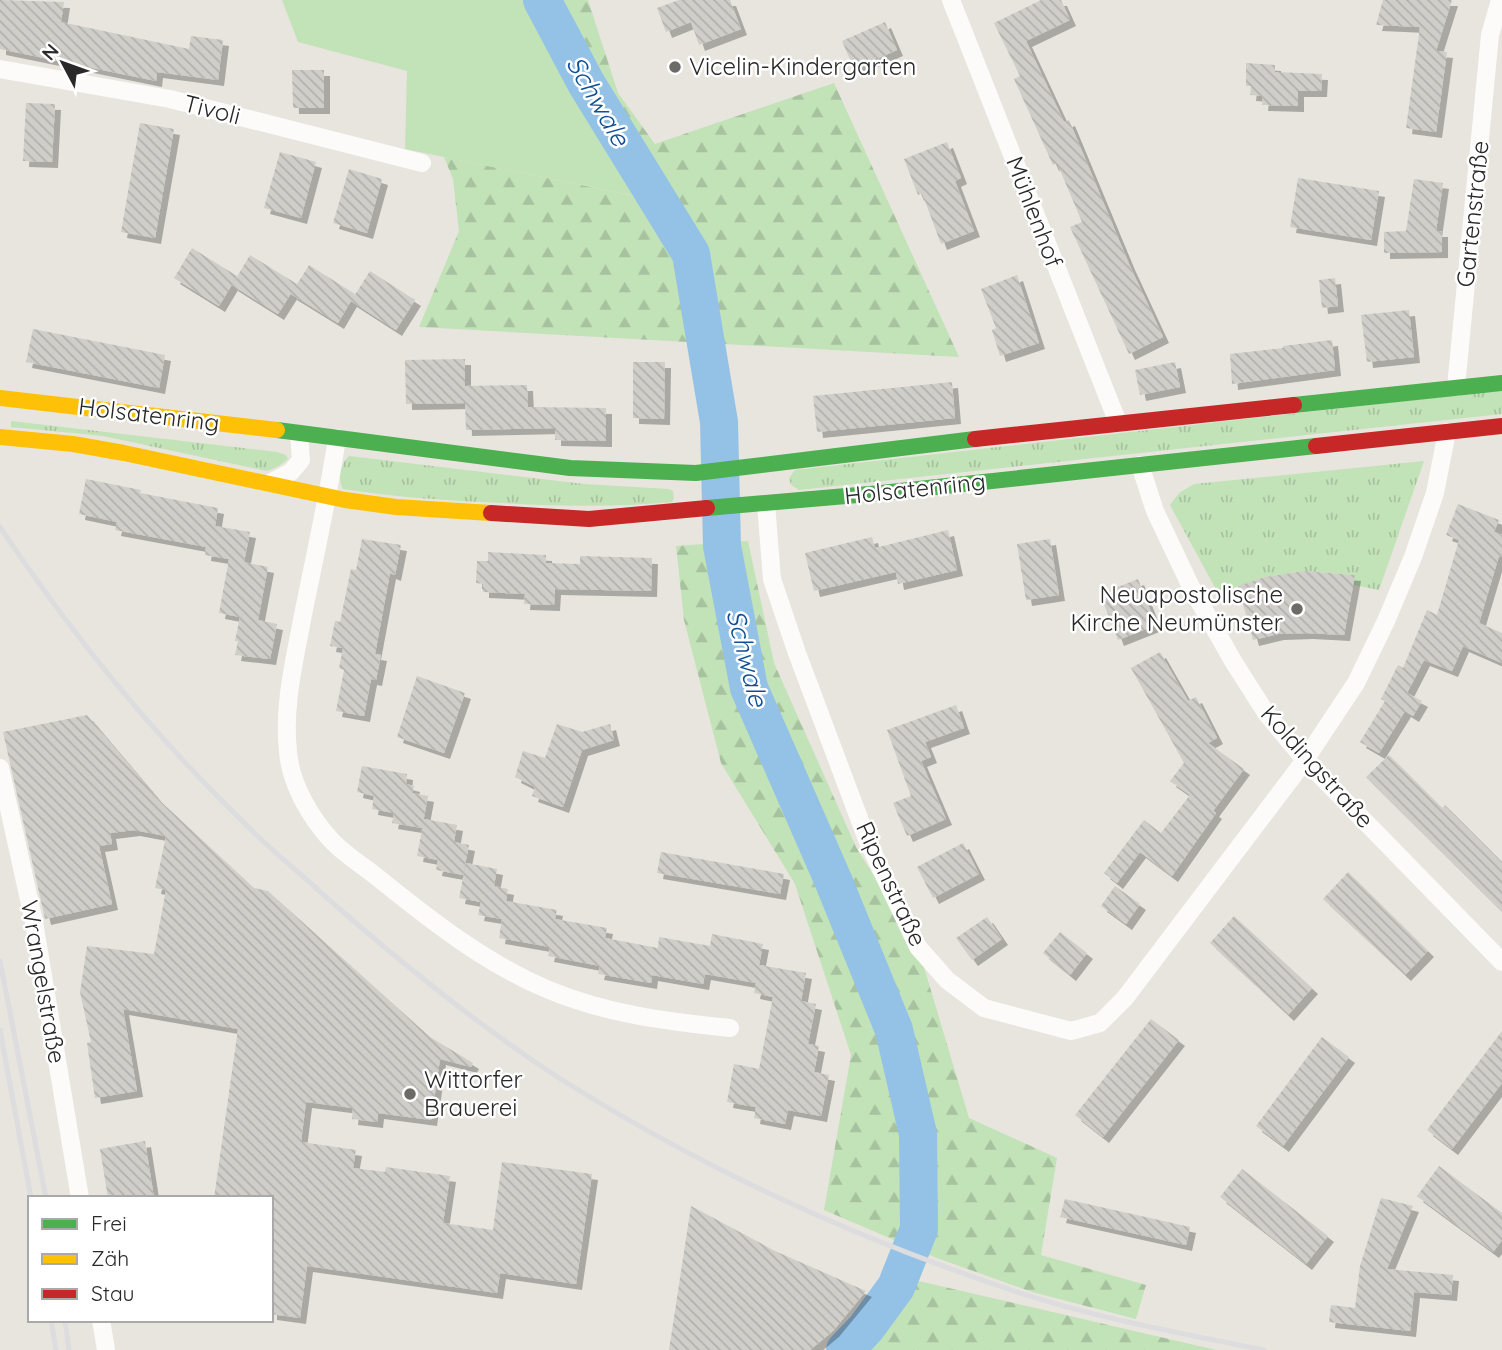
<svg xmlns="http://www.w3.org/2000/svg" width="1502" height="1350" font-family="Quicksand,sans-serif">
  <defs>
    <pattern id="grass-tufts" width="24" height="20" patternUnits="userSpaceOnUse" patternTransform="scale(1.75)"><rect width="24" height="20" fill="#c2e2b8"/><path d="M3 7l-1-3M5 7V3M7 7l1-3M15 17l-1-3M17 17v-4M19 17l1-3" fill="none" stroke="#a7c29e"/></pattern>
    <pattern id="forest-firs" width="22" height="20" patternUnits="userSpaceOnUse" patternTransform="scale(1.75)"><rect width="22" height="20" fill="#c2e2b8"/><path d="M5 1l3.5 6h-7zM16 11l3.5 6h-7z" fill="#a7c29e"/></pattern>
    <pattern id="building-back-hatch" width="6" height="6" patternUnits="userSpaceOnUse" patternTransform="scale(1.75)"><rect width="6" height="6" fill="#d0cec9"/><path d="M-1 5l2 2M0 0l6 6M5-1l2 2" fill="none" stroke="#b3b1ad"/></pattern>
    <filter id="shadow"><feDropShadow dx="6" dy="6" stdDeviation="0" flood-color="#0004"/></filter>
  </defs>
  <rect width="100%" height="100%" fill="#e8e5de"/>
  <path fill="url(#grass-tufts)" d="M1502,390V414L799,490L791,485L789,478L795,470Z
    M11,421L277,452L286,455L288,459L279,466L267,471L103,436L11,427Z
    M349,456L584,484L669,489L673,491L674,498L672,502C608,508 546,506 482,502C435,500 389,496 343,489C337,479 341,463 349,456Z
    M1424,461L1379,590L1353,585L1354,575L1304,571L1265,577L1218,593L1170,505L1179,493L1194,484Z"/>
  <path fill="url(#forest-firs)" d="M542,0H588L618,93L655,144L834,83L959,357L419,327L459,231L453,179L444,157L659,201Z
    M748,541L774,663L856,847L918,947L969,1118L1057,1158L1041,1255L1146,1285L1136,1319L1032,1292L934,1257L824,1210L851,1055L795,884L721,763L684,620L676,546Z
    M897,1276L1216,1350H827Z"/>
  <path fill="#c2e2b8" d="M282,0H542L660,201L405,149L407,71L298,42Z"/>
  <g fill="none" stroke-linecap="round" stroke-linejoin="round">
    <path stroke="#94c2e6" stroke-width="38" d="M542,0L586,83L691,254L719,422L722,546L749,688L833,880L894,1030L918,1134L919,1229L896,1287L866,1328L845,1350"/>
  </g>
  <path fill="url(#building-back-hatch)" filter="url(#shadow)" d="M0,0L64,2L61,22L189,49L191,36L223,40L218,80L157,72L156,81L0,49Z
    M679,0H730L741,29L699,45L691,22L666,32L657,8Z
    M1041,0H1061L1070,20L1026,41L1064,122L1069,120L1129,264L1163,337L1129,354L1070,227L1082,222L1057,163L1053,165L1014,79L1020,76L994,23Z
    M1383,0H1452L1436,51L1447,52L1436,132L1406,128L1420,27L1376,25Z
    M885,22L897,50L854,69L842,41Z
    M1246,63L1275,65V72L1322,74L1321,91H1298V106L1262,105L1263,96L1250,95L1251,86H1246Z
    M292,70H324V108H293Z
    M26,103L55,104L52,162L23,161Z
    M140,123L174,129L155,238L121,232Z
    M947,142L961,178L955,181L974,231L941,244L922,193L918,195L904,159Z
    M280,152L316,162L301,218L264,208Z
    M349,169L382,179L367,233L333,223Z
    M1298,178L1379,191L1371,240L1290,227Z
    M1414,179L1443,183L1436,231H1442V252L1384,253V232L1406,231Z
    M192,248L237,276L219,306L174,278Z
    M250,255L297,284L278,314L232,285Z
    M309,265L355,294L338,323L291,294Z
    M370,271L415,300L396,330L351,301Z
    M1017,275L1039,343L1000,356L992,330L996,328L981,289Z
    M1335,278L1338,306L1322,308L1319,280Z
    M1409,310L1414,357L1367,362L1361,315Z
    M33,329L165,355L159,388L26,362Z
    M1332,340L1335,370L1232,384L1230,354L1283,348V346Z
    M465,359V386L527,385L528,407L606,408V441L555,440V428L466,430L465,403L406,404L405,360Z
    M633,362H665L664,419L633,418Z
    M1175,362L1180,387L1140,395L1135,370Z
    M952,382L955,418L817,432L813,396Z
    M86,479L141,490L140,493L218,508L215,526L250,532L244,562L268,567L258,620L277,624L270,659L235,655L238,641H235L240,617L219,613L229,559L205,555L206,547L115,530L117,522L79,514Z
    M1458,504L1499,520L1494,532L1502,535V557L1499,556L1479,623L1502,633V663L1463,646L1452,671L1424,660L1407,693L1422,701L1413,716L1405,711L1379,753L1360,742L1385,701L1381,699L1398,665L1403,668L1427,610L1437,615L1459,540L1446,535Z
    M948,530L957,570L898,584L896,572L814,591L805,553L872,537L875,548Z
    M362,539L401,545L395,575L390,573L375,654L381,655L376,680L371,679L364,716L336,711L344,670L339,668L343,648L330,646L335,621L340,622L351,569L356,570Z
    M1050,539L1059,595L1026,600L1017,544Z
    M488,552L546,555V563L580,564V556L652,558L651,591L555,589L554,605L524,604L525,594L483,592V584L476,583L477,561H488Z
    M1304,571L1355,575L1344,635L1307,633L1278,634L1253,640L1238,586L1265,577Z
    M1138,579L1156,625L1118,640L1100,594Z
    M1160,652L1188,701L1196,697L1217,738L1208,743L1244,769L1213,811L1216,813L1172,876L1140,852L1117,883L1104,873L1144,820L1161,833L1190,795L1170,781L1184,763L1131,668Z
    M417,676L465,693L444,753L397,737Z
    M956,705L964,728L925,742L931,757L921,761L946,819L907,836L893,803L911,796L887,730Z
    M87,715L158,799L254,888L268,891L430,1037L473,1063L471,1067L440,1059L431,1120L378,1113L377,1122L352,1119L353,1108L306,1102L301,1142L356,1150L353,1168L385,1172L386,1167L450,1176L443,1223L493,1230L502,1162L592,1174L576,1284L500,1273L497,1293L307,1266L300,1318L271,1314V1198H214L238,1029L123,1009L137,1091L95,1098L87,1043L91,1042L80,992L87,946L154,954L166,890L155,888L166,836L134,830L110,833L112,844L99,846L112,904L45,919L3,732Z
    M557,724L582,732L610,724L614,740L582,750L563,807L532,796L535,787L515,777L523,751L545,758Z
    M1389,755L1442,808L1445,805L1502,862V912L1366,777Z
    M362,766L407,774L406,784L414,786L412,793L428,796L422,828L392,823L394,813L372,809L374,796L357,792Z
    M424,819L457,825L454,842L469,845L463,875L436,870L438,860L417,856Z
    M963,843L979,874L933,898L917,867Z
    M661,852L784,874L780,894L657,873Z
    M466,863L497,869L494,886L508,889L506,901L557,910L555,919L607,928L605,938L658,948L659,937L710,946L712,934L763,944L759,965L806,973L801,1001L816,1004L808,1044L819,1046L814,1072L829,1075L821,1116L788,1110L785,1124L754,1118L756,1107L727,1102L734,1064L759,1069L773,997L754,993L756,983L705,974L703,984L652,975L651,983L598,974L600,966L548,956L550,947L499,938L502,919L478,915L481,902L459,898Z
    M1348,872L1428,951L1405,975L1323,899Z
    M1115,886L1140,904L1126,924L1101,906Z
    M1234,916L1312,988L1288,1015L1210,943Z
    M987,917L1002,939L972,960L956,938Z
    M1060,932L1087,953L1070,975L1043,953Z
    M1151,1019L1179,1040L1103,1137L1075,1115Z
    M1502,1031V1083L1452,1149L1427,1130Z
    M1322,1037L1349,1057L1283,1146L1256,1126Z
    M145,1141L154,1198H108L100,1149Z
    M1439,1166L1502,1213V1240L1493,1252L1417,1196Z
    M1242,1169L1328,1236L1306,1264L1220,1197Z
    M1381,1198L1413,1206L1387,1269L1453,1275L1451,1295L1414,1292L1410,1331L1329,1322L1331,1305L1355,1308L1360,1266Z
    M1065,1199L1190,1227L1186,1245L1060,1217Z
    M691,1206L775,1251L866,1291L833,1331L810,1350H669Z"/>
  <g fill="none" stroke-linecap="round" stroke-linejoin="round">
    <path stroke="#fcfbfa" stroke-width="18" d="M951,0L1118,423
      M0,69L170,99L422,163
      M1456,387L1490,35L1500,0
      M337,438C328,499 314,559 302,620C294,663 283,707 288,751C290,783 310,817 331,840C344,854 362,865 377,877C429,919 486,964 549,990C606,1014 670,1022 730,1028
      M1140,465L1155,511L1191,587L1233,661L1266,713L1305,760L1502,962
      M270,483L291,472L301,460L299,434
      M766,504L772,579L797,653L868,842L918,947L947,980L984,1008L1071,1031L1100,1023L1125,998L1305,760L1356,683L1386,621L1413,557L1435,493L1447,432
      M0,768L34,922L80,1198
      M101,1320L106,1350"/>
    <path stroke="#4caf50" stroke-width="16" d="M1294,405L1502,383
      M277,430L570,468L696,473L975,439
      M707,508L881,493L1316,446"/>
    <path stroke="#ffc107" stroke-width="16" d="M0,398L277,430
      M0,437L73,444L124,453L345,500L396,507L491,513"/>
    <path stroke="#c62828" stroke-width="16" d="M975,439L1294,405
      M1316,446L1502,426
      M491,513L589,519L707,508"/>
    <path stroke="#dddcde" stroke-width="5" d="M0,527C76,641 165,749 265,843C288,864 312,884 335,905C404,965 474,1022 550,1072C694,1165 852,1237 1014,1291C1095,1318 1180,1333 1264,1350
      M0,961L46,1198
      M0,1030L31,1198
      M51,1320L56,1350
      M65,1320L69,1350"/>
  </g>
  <g fill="#6c6b68" stroke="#fff" stroke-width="2.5">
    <circle cx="675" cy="67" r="7"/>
    <circle cx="1297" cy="609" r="7"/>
    <circle cx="410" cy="1094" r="7"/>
  </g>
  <g text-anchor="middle" stroke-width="5" stroke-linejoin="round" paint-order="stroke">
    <g font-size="24" fill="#292929" stroke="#fff" text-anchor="start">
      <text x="689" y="75">Vicelin-Kindergarten</text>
      <text x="1283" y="603" text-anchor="end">Neuapostolische<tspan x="1283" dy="28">Kirche Neumünster</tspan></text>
      <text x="424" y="1088">Wittorfer<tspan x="424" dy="28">Brauerei</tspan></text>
    </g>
    <g font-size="24" fill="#292929" stroke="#fff">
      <text transform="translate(212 110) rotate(14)" y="8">Tivoli</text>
      <text transform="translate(1034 212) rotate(69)" y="8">Mühlenhof</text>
      <text transform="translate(1473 214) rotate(-84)" y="8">Gartenstraße</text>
      <text transform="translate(149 415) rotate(7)" y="8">Holsatenring</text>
      <text transform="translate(915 489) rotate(-6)" y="8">Holsatenring</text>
      <text transform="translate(1317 767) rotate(48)" y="8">Koldingstraße</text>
      <text transform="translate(891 884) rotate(65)" y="8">Ripenstraße</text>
      <text transform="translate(43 982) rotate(80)" y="8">Wrangelstraße</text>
    </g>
    <g font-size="26" font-style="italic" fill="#114f94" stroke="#fff">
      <text transform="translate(598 101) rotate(60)" y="9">Schwale</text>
      <text transform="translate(747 658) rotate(76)" y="9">Schwale</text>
    </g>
  </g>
  <rect x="28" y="1196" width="245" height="126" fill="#ffffff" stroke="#a9a9a9" stroke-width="2"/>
  <rect x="42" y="1219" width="35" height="10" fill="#4caf50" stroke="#a9a9a9" stroke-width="2"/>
  <text x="91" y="1231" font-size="21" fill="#292929">Frei</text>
  <rect x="42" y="1254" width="35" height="10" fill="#ffc107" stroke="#a9a9a9" stroke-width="2"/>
  <text x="91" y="1266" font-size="21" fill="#292929">Zäh</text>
  <rect x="42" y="1289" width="35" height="10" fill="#c62828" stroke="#a9a9a9" stroke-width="2"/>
  <text x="91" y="1301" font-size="21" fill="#292929">Stau</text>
  <g transform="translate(63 63) rotate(311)" stroke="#ffffff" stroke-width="5" paint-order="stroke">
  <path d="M0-5L12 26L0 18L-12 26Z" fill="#292929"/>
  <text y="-10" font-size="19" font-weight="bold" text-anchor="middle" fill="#292929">N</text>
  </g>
</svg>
